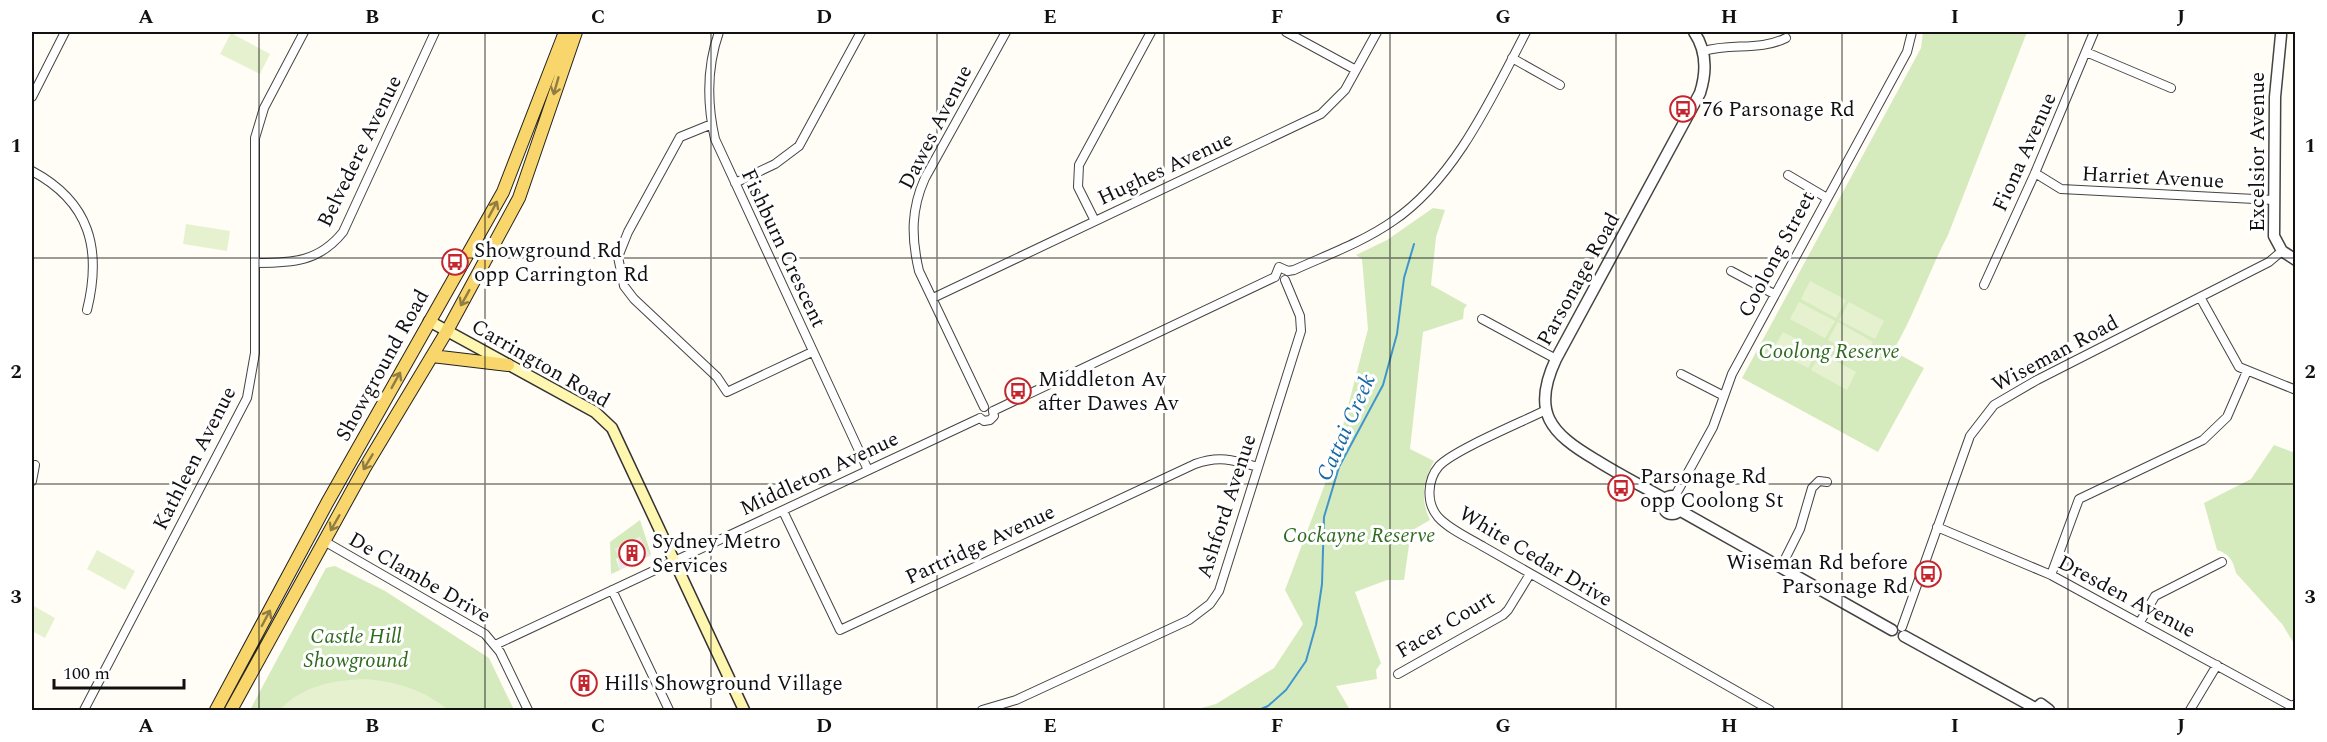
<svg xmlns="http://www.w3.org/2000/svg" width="2327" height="742" font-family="Spectral,serif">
  <rect width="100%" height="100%" fill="#fffdf5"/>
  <path fill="#eee6ef" d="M641,537L650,556L620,570L615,549Z"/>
  <path fill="#d5ebbd" d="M1923,32H2027L1948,235C1928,273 1915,314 1893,351L1924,368L1878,452L1742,378L1921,48Z
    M1433,208L1445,210L1436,237L1431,285L1467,305L1464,309L1463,319L1423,332L1410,449L1434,461C1423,482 1420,499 1430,520L1411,531L1404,580H1387L1355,592L1381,663L1376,670L1377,679L1336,686L1350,710H1194L1216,704L1274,668L1303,624L1285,590L1334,460L1368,329L1362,259L1356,255L1387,240Z
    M2274,445L2295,453V645L2282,624L2236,573C2233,560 2229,554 2217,550L2204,503L2251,479Z
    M640,520L651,554L650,556L640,537L615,549L619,557L616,559L620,570L611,574L610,542Z
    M335,566L385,591L489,658L514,710H250L326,568Z"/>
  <path fill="#e6f2cf" d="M231,33L270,54L260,74L220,54Z
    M186,224L230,231L227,251L183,244Z
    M1810,281L1846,300L1836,318L1801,299Z
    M1799,302L1835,321L1825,338L1790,319Z
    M1849,302L1884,321L1875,339L1839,320Z
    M1838,322L1873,342L1863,359L1828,340Z
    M1783,332L1818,351L1808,368L1773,349Z
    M1821,353L1856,372L1847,390L1811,370Z
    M97,550L135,571L125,590L87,569Z
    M32,605L55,618L45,638L32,631Z
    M364,679C395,681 425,690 448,710H280C301,686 334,680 364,679Z"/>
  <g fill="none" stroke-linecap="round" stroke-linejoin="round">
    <path stroke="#3f96cf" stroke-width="2" d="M1259,710L1268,706L1286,690L1306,661L1316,625L1322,584L1324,517L1339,467L1383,385L1397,334L1404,278L1414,244"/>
    <g stroke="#444" stroke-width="10">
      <path id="minor" d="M719,32C707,66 707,104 715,139L868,470
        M1286,32L1356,70
        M1704,51C1731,43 1760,51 1786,38
        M2086,52L2171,88
        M1512,58L1560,85
        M32,97L65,32
        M712,124L680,137L628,232L618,257L624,286L634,299L717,377L727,392L812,352
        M32,171C90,202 102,249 87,310
        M2035,173L2061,189L2274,200
        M1788,175L1827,198
        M735,183L775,164L799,146L861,32
        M1095,221L1078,187L1079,165L1151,32
        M257,263C292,263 319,262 343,232L435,32
        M1288,271L1294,270C1327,255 1363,242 1393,221C1455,179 1492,97 1526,32
        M1731,271L1774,294
        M1275,277L1279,267L1288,271
        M1984,285L2035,173L2094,32
        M2200,297L2239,367L2296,390
        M933,298L1321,114L1345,90L1377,32
        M1482,319L1556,359
        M1681,374L1724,396
        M984,407L919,271C911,237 911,209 925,178L1006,32
        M1546,410C1522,422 1454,450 1439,466C1427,480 1426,503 1438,517C1450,530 1469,538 1484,547L1770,710
        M993,411L1275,277
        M980,418L984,421L990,420L994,416L993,411
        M32,481L35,465
        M1675,496L1713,427L1732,374L1907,52L1912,32
        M783,511L840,630L1195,464C1219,455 1234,460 1258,467
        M1937,527L2051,575L2291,706L2296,704
        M324,541L485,634L500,652L528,710
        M1781,567L1800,529L1812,488L1819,481L1827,482
        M2051,575L2079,499L2203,440L2227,417L2247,371
        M612,590L669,710
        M2140,622L2155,596L2222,562
        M1902,627L1970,436L1994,405L2037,380L2269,262L2282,251
        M495,645L980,418
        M1398,674L1503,615L1508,610L1530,574
        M84,710L247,398L255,353V138L264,108L304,32
        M982,710L1016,700L1189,620L1210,604L1219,591L1301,331L1300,316L1285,280
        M2190,710L2217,665"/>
    </g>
    <g stroke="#444" stroke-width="13">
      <path id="tertiary" d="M2281,35L2275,97L2274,236L2282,251L2296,260
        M1663 505a9 9 0 1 1 18 0a9 9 0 1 1-18 0Z
        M1665,499C1642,486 1618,474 1596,460C1550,433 1531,412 1556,359L1700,93C1707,71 1707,51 1694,32
        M1679,510L1892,630
        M1904,636L2035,708
        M2034,710L2041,704L2049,710"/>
    </g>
    <g stroke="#333" stroke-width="13">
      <path id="secondary" d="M429,321L595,412L612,428L744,710"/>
    </g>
    <g stroke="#222" stroke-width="14">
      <path id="primary" d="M432,356L508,365
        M216,710L327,503L503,192L565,32
        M231,710L364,469L447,331L519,198L576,32"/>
    </g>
    <use href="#minor" stroke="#fff" stroke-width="8"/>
    <use href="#tertiary" stroke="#fff" stroke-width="10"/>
    <use href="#secondary" stroke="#fff6b0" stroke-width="10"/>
    <use href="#primary" stroke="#f9d66b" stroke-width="12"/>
  </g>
  <defs><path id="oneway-shaft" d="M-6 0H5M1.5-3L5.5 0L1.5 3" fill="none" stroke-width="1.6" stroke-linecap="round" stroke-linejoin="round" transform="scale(1.5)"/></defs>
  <g stroke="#917d42">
    <use href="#oneway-shaft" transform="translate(556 86) rotate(106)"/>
    <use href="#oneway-shaft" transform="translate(493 209) rotate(-62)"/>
    <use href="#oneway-shaft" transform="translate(465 298) rotate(119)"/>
    <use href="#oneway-shaft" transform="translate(396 380) rotate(-61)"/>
    <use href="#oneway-shaft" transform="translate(368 462) rotate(121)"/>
    <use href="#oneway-shaft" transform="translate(335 523) rotate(120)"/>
    <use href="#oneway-shaft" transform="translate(266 618) rotate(-62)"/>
  </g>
  <path fill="none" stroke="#111" stroke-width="1.5" stroke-opacity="0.55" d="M259,32V710M485,32V710M711,32V710M937,32V710M1164,32V710M1390,32V710M1616,32V710M1842,32V710M2068,32V710M32,258H2296M32,484H2296"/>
  <defs>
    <g id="bus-ring" transform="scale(1.35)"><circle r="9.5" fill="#fff" stroke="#c4262e" stroke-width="1.5"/><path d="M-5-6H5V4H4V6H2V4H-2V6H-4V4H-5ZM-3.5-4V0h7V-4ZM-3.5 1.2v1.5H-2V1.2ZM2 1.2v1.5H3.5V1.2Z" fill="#c4262e"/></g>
    <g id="building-ring" transform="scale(1.35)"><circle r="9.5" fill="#fff" stroke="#c4262e" stroke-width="1.5"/><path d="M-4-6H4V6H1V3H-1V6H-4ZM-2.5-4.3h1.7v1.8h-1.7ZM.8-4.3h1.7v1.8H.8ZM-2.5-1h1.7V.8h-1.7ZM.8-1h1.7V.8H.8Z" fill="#c4262e"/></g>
  </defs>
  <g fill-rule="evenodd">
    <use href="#bus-ring" x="1683" y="109"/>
    <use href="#bus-ring" x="455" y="262"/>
    <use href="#bus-ring" x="1018" y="391"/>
    <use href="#bus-ring" x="1621" y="488"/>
    <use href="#building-ring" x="632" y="553"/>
    <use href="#bus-ring" x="1928" y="574"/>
    <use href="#building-ring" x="584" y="683"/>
  </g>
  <g text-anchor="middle" stroke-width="6" stroke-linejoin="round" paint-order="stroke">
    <g font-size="21" fill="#111" stroke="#fff" text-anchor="start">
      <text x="1702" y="116">76 Parsonage Rd</text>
      <text x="474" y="257">Showground Rd<tspan x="474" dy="24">opp Carrington Rd</tspan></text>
      <text x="1038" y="386">Middleton Av<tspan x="1038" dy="24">after Dawes Av</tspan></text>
      <text x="1640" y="483">Parsonage Rd<tspan x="1640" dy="24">opp Coolong St</tspan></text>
      <text x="652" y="548">Sydney Metro<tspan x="652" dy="24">Services</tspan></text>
      <text x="1908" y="569" text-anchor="end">Wiseman Rd before<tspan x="1908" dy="24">Parsonage Rd</tspan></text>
      <text x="604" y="690">Hills Showground Village</text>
    </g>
    <g font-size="21" fill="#111" stroke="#fff">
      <text transform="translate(935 127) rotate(-63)" y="7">Dawes Avenue</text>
      <text transform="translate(359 151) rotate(-64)" y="7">Belvedere Avenue</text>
      <text transform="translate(2024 152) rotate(-66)" y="7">Fiona Avenue</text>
      <text transform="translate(2257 152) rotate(-90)" y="7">Excelsior Avenue</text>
      <text transform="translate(1165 168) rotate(-25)" y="7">Hughes Avenue</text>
      <text transform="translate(2153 177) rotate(3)" y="7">Harriet Avenue</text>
      <text transform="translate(784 248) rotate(65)" y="7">Fishburn Crescent</text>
      <text transform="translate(1776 254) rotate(-62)" y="7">Coolong Street</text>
      <text transform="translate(1578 279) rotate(-61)" y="7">Parsonage Road</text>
      <text transform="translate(2055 353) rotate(-28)" y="7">Wiseman Road</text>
      <text transform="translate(541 363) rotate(30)" y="7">Carrington Road</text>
      <text transform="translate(382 365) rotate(-61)" y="7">Showground Road</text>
      <text transform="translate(194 458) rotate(-63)" y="7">Kathleen Avenue</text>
      <text transform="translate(819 473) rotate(-25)" y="7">Middleton Avenue</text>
      <text transform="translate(1226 506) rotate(-72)" y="7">Ashford Avenue</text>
      <text transform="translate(980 544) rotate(-25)" y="7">Partridge Avenue</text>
      <text transform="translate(1536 556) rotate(31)" y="7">White Cedar Drive</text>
      <text transform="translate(420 577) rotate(30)" y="7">De Clambe Drive</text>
      <text transform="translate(2127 596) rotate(28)" y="7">Dresden Avenue</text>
      <text transform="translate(1445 624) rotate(-31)" y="7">Facer Court</text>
    </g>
    <g font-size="21" font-style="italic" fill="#2f6b1f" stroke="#fff">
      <text x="1829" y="358">Coolong Reserve</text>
      <text x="1359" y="542">Cockayne Reserve</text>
      <text x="356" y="643">Castle Hill<tspan x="356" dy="24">Showground</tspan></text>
    </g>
    <g font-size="22" font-style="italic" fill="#1768a6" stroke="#fff">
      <text transform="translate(1345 427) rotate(-66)" y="8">Cattai Creek</text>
    </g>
  </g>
  <rect width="2327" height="742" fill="none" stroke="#ffffff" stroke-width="66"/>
  <path d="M54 679v9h130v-9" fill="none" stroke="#111111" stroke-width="3"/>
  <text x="63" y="679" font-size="18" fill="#111111" stroke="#ffffff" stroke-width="4.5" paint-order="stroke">100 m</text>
  <rect x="33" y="33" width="2261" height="676" fill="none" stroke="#111" stroke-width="2"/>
  <g font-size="20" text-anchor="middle" font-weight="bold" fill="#111">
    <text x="146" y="23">A</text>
    <text x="372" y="23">B</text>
    <text x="598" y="23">C</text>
    <text x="824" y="23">D</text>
    <text x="1050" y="23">E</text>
    <text x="1277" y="23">F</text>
    <text x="1503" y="23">G</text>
    <text x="1729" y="23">H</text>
    <text x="1955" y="23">I</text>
    <text x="2181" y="23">J</text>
    <text x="16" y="152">1</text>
    <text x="2310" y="152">1</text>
    <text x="16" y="378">2</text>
    <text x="2310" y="378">2</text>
    <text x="16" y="603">3</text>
    <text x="2310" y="603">3</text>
    <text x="146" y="732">A</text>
    <text x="372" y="732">B</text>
    <text x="598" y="732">C</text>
    <text x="824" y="732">D</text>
    <text x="1050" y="732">E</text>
    <text x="1277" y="732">F</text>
    <text x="1503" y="732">G</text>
    <text x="1729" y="732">H</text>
    <text x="1955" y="732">I</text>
    <text x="2181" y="732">J</text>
  </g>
</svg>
